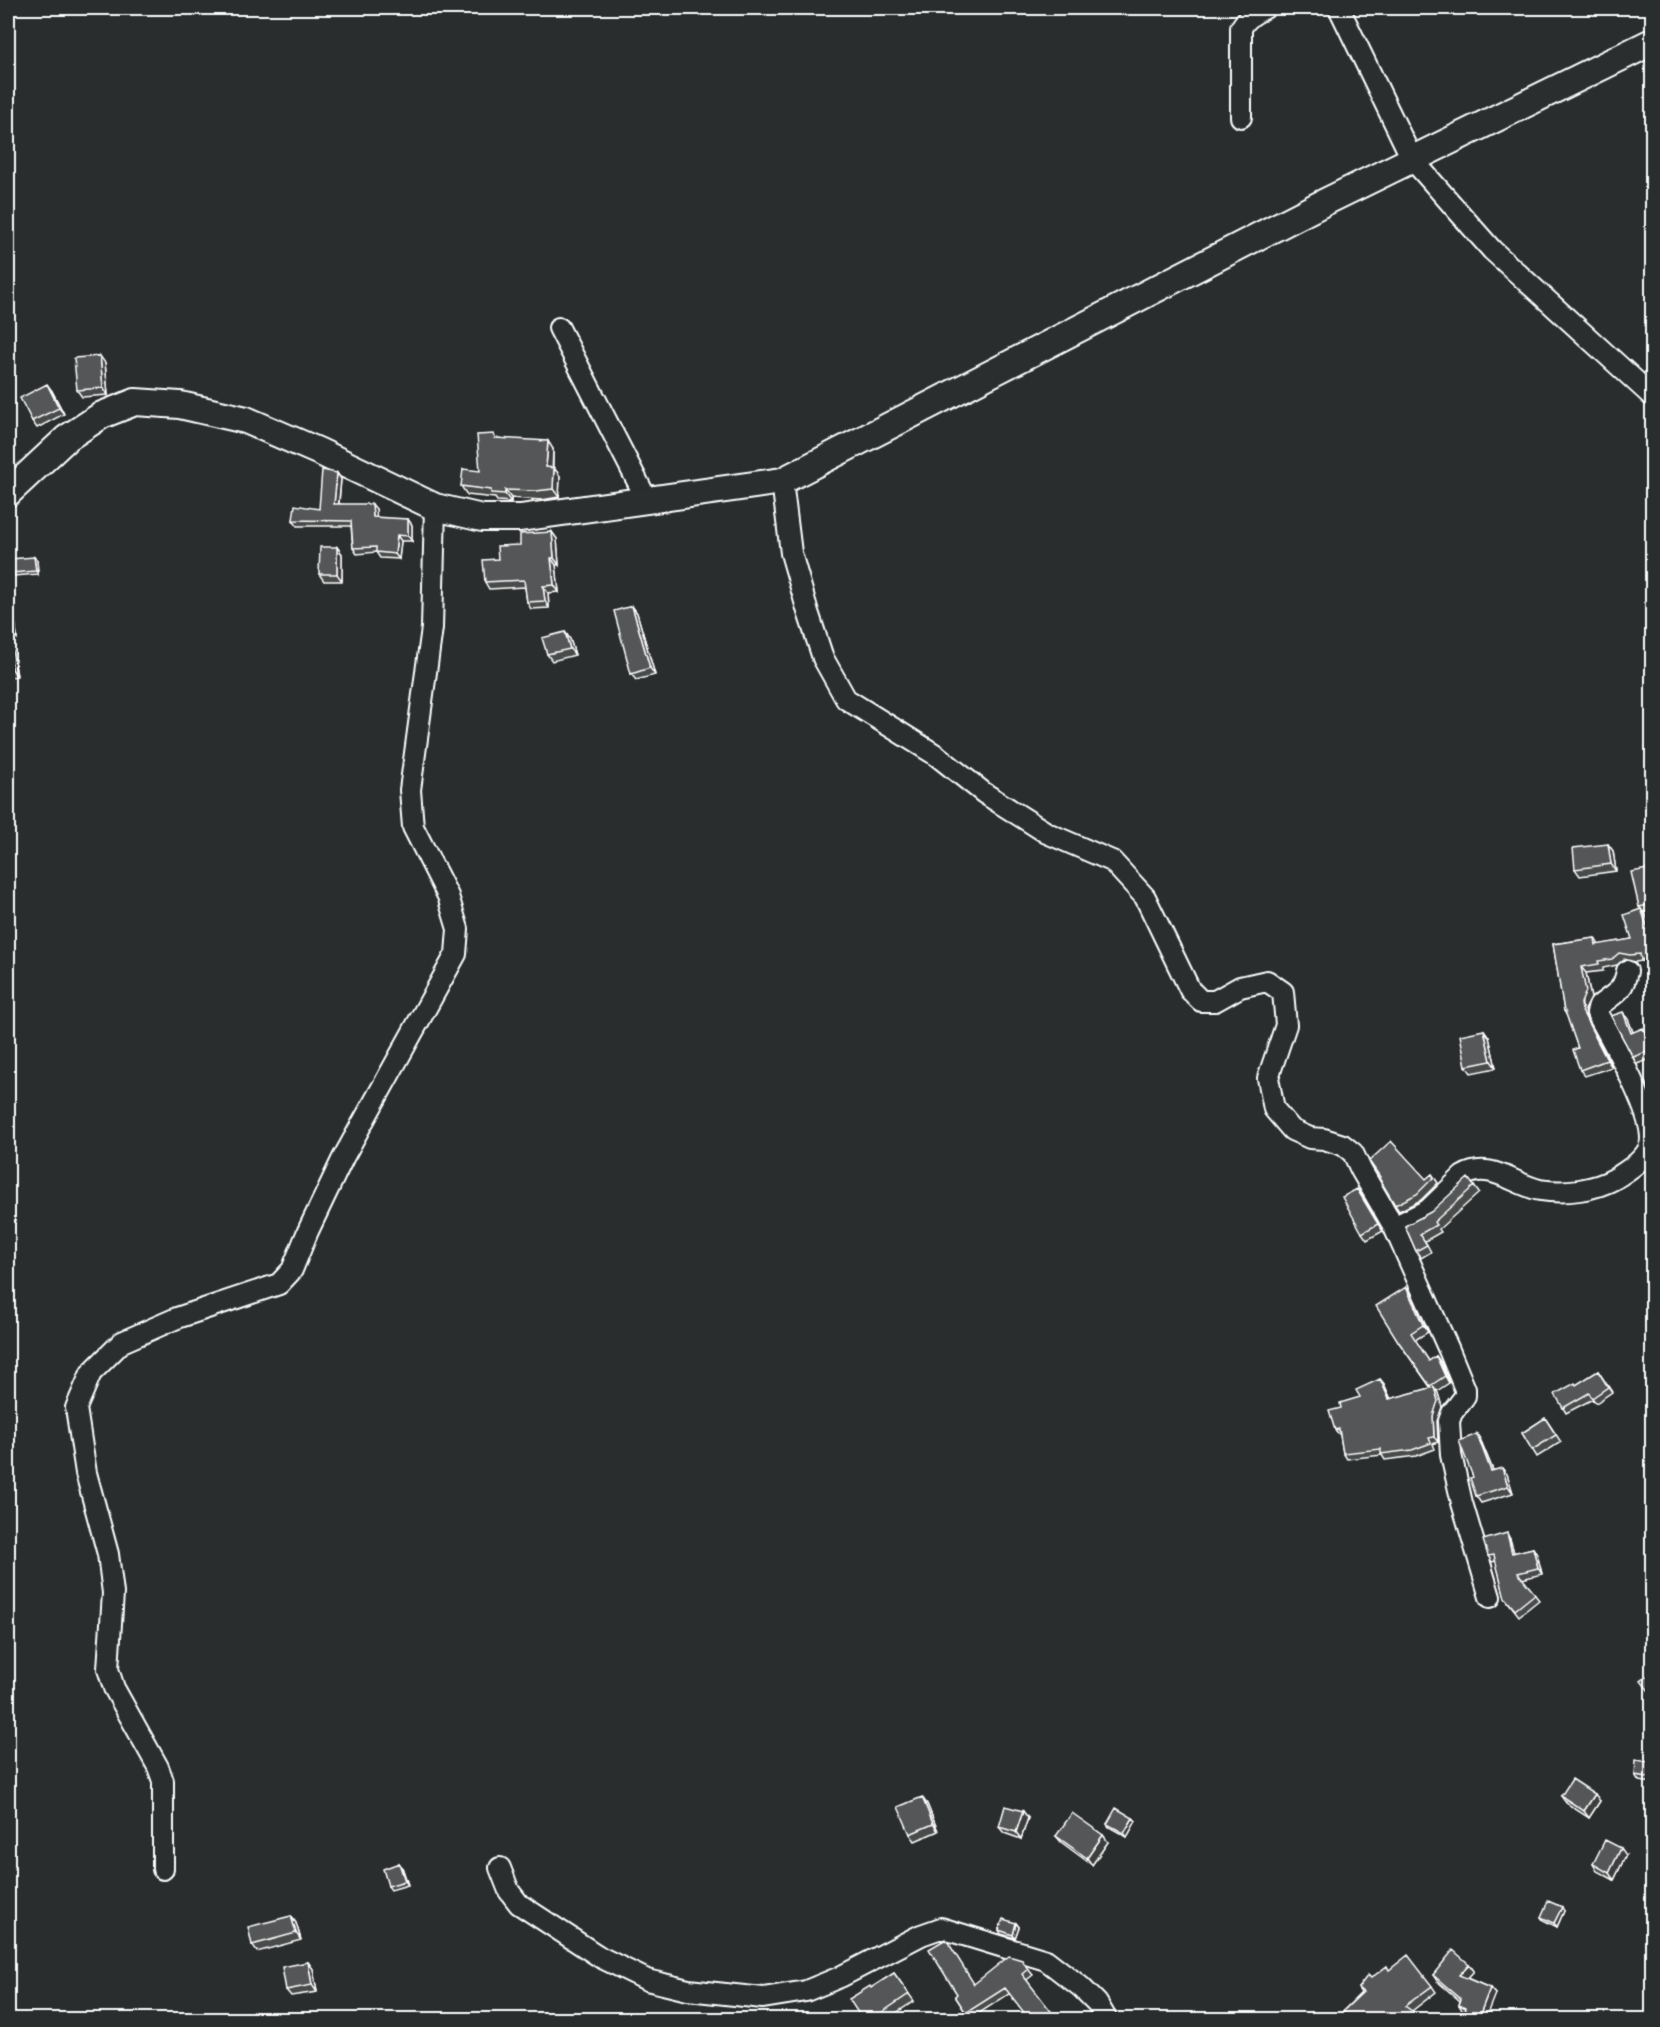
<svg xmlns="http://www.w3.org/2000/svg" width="1660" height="2027" font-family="'Comic Neue',sans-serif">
  <rect width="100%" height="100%" fill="#2a2d2e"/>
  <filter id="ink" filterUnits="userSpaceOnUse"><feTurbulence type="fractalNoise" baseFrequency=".0167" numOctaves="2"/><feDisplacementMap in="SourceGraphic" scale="12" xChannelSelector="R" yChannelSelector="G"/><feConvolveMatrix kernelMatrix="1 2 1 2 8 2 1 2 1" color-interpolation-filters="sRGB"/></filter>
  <g filter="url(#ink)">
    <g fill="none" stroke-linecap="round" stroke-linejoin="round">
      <g stroke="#fff" stroke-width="24">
        <path id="minor" d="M1339,8L1412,159L1492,250L1652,396
          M1241,117V28C1247,17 1255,13 1265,8
          M559,328L647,500
          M782,481L791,553L808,612L823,658L846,699L936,755L984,793L1047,833L1112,861L1145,897L1190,990L1201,1001H1215L1240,987L1267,981L1283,992L1286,1025L1268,1078L1274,1109L1292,1130L1310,1138L1324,1139L1343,1145L1353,1153L1361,1170L1394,1227L1449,1350L1465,1389V1396L1452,1413L1449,1421L1451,1455L1462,1503L1490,1597
          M1394,1227L1428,1210L1463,1176C1490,1160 1514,1185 1540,1190C1565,1194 1595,1190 1616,1178C1628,1170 1643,1161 1649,1148C1660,1124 1610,1037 1597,1013L1599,1006C1614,993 1623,993 1627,971
          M500,1868L509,1891L519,1904L600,1957L647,1980L688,1990L763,1998L806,1991L840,1977L921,1935L941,1928L1046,1960L1081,1987L1097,2003L1107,2020
          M163,1869V1781L158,1767L114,1688L108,1669L113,1593L108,1554L86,1473L76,1408L91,1373L122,1342L177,1318L279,1284L292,1270L308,1231L343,1158L456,954L458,929L448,896L413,827L410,790L432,628L435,507"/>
      </g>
      <g stroke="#fff" stroke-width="30">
        <path id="tertiary" d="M8,493L67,438L102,415L135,402L180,405L246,420L320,452L435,507L482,518H520L782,481L1325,202L1652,42"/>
      </g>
      <use href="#minor" stroke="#2a2d2e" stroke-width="20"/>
      <use href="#tertiary" stroke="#2a2d2e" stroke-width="26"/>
    </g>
    <path fill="#494b4c" stroke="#fff" stroke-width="1.5" d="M105,363L108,395L82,397L77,390Z
      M52,391L64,414L37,428L32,421Z
      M498,438L553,449V468H554L560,476L559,497L542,500L511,498V502L497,501L495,498L467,495L461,486L480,471Z
      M337,473L341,479L339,504L376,509V517L412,525V541H401L399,559L380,558L376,552L357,554L353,548L351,526H297L293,520L319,509Z
      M552,532L557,539L559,565H556L559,592L548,593L549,608L531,609L527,602L525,587L489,589L485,582L498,559L520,545Z
      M337,547L342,554V581H324L319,574Z
      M34,557L37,560L38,574L13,576L11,573Z
      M8,605L14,612L17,638H10L17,676L8,678Z
      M632,606L637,613L655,675L636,680L631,674Z
      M565,632L570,639L575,655L552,661L547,654Z
      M1608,844L1613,851L1616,871L1580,876L1575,869Z
      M1653,868V911L1644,912L1646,915L1653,934V964L1646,966L1642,961L1635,962L1624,959L1617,965L1603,968V971L1586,973L1591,998L1585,1010L1586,1018L1612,1067L1585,1076L1580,1070L1578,1048L1567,1016L1564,1011L1553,944L1595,938L1599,945L1632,939L1641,909L1639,907Z
      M1628,1019L1633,1032L1648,1035L1653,1046V1058L1637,1064L1633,1057Z
      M1484,1030L1489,1037L1496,1068L1471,1073L1466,1066Z
      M1432,1174L1438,1183L1421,1200L1399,1211L1395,1205Z
      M1474,1186L1479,1193L1439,1229L1441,1232L1425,1241L1431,1252L1421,1258L1416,1251L1405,1226L1431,1212Z
      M1362,1195L1383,1231L1367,1240L1362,1233Z
      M1406,1287L1411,1294L1428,1332L1415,1340L1429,1361L1436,1356L1441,1363L1449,1383L1437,1391L1442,1407L1437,1421L1438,1442L1433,1444L1435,1449L1416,1456L1385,1460L1382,1455L1347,1459L1343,1453L1340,1435L1335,1430L1341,1408L1360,1397L1380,1379L1384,1384L1391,1399L1431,1388L1398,1341Z
      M1598,1371L1612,1392L1596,1403L1593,1399L1566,1413L1563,1408L1576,1385Z
      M1545,1418L1561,1442L1537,1457L1522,1433Z
      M1477,1434L1481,1441L1493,1470L1507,1474L1513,1493L1481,1503L1476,1496L1473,1477Z
      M1510,1539L1514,1553L1533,1548L1537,1554L1542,1574L1522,1579L1539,1600L1519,1616L1505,1598L1496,1561L1492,1562L1488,1556Z
      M1653,1743V1783L1639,1781L1635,1775L1650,1762Z
      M1561,1796L1600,1801L1589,1818L1566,1803Z
      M927,1804L938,1831L915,1841L910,1834Z
      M1028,1818L1021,1839L1004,1833L999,1827Z
      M1133,1818L1136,1821L1127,1837L1109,1827L1107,1824Z
      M1103,1835L1108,1842L1092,1865L1061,1842L1056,1836Z
      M1626,1855L1614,1880L1597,1871L1593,1864Z
      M399,1863L402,1867L408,1885L391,1890L388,1886Z
      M1564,1911L1557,1927L1543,1920L1541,1917Z
      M291,1916L296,1923L301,1940L257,1952L252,1945Z
      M1016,1923L1019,1927L1015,1938L1001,1934L999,1930Z
      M308,1962L313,1969L317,1992L291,1996L286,1990Z
      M1469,1964L1474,1971L1467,1978L1490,1988L1495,1994L1465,2012H1463L1459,2005L1460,2001L1437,1981L1433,1975Z
      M1028,1969L1033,1975L1009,1994L970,2019L955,1996L975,1984Z
      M1389,1970L1432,1986L1436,1992L1412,2011L1423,2019H1349L1343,2011L1361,1993L1358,1988L1371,1978Z
      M894,1973L914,2001L887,2019H862L871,1988Z"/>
    <path fill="#3c3d3e" stroke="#fff" stroke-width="1.5" d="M100,356L105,363L108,395L103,388Z
      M47,384L52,391L64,414L59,408Z
      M548,441L553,449L552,476L546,467Z
      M554,468L560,476L559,497L553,489Z
      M337,473L341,479L338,510L334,504Z
      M505,490L511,498V502L505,494Z
      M372,504L376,509L377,523L373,517Z
      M408,519L412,525V541L408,536Z
      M552,532L557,539L559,565L554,558Z
      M397,535L401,541L399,559L395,554Z
      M337,547L342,554V581L337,574Z
      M34,557L37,560L38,574L36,571Z
      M551,558L556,565L559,592L554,585Z
      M543,586L548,593L549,608L545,601Z
      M9,605L14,612L17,638L12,631Z
      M632,606L637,613L655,675L650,668Z
      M565,632L570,639L575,655L570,649Z
      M8,634L10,638L17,676L12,669L8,642Z
      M1608,844L1613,851L1616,871L1611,864Z
      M1641,909L1646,915L1653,934H1650Z
      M1581,967L1586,973L1591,998L1585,1010L1586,1018L1612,1067L1607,1060L1582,1011Z
      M1623,1012L1628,1019L1636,1040L1631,1033Z
      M1643,1028L1648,1035L1653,1046V1051Z
      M1484,1030L1489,1037L1496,1068L1491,1061Z
      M1357,1189L1362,1195L1383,1231L1378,1224Z
      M1406,1287L1411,1294L1428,1332L1423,1325Z
      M1436,1356L1441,1363L1449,1383L1445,1376Z
      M1380,1379L1384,1384L1393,1405L1389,1399Z
      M1434,1387L1438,1393L1442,1407L1437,1421L1438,1442L1434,1437L1433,1416Z
      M1477,1434L1481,1441L1496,1478L1491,1471Z
      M1502,1468L1507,1474L1513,1493L1508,1486Z
      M1507,1533L1510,1539L1516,1559L1512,1553Z
      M1533,1548L1537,1554L1542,1574L1538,1568Z
      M1595,1794L1600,1801L1589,1818L1584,1811Z
      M922,1797L927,1804L938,1831L933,1824Z
      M1023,1811L1028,1818L1021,1839L1016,1832Z
      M1133,1818L1136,1821L1127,1837L1124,1833Z
      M1103,1835L1108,1842L1092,1865L1087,1858Z
      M1621,1848L1626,1855L1614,1880L1609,1873Z
      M399,1863L402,1867L408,1885L405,1881Z
      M1562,1907L1564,1911L1557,1927L1554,1923Z
      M291,1916L296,1923L301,1940L296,1933Z
      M1016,1923L1019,1927L1015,1938L1013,1935Z
      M308,1962L313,1969L317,1992L312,1985Z
      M1469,1964L1474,1971L1464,1982L1459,1975Z
      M1490,1988L1495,1994L1485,2019H1478Z"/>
    <path fill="#555758" stroke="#fff" stroke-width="1.5" d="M100,356L103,388L77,390L74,358Z
      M47,384L59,408L32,421L20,398Z
      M494,434L495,438L548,441L546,467L554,468L553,489L536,491L505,490V494L491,493V490L461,486L463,469L480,471L477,435Z
      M322,470L337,473L334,504H372L373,517L408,519V536L397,535L395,554L376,552V547L353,548L351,521L293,520L295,505L319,509Z
      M552,532L554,558H551L554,585L543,586L545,601L527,602L524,580L485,582L483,560L498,559L497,546L520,545V534Z
      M320,547H337V574H319Z
      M34,557L36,571L11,573L10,559Z
      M8,605H9L12,631H8Z
      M632,606L650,668L631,674L614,611Z
      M565,632L570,649L547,654L542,638Z
      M8,642L12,669L8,670Z
      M1608,844L1611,864L1575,869L1573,848Z
      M1653,868V904L1639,907L1631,872Z
      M1641,909L1650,934H1653V957L1641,960L1640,954L1630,955L1619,953L1612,959L1598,961L1599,964L1581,967L1586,991L1581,1003L1582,1011L1607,1060L1580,1070L1573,1050L1578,1048L1565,1011H1564L1553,944L1595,938L1596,945L1632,939L1624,915Z
      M1623,1012L1631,1033L1643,1028L1652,1050L1633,1057L1611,1016Z
      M1484,1030L1491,1061L1466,1066L1460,1035Z
      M1391,1141L1426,1179L1432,1174L1434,1177L1417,1194L1395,1205L1379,1178L1380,1177L1369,1161Z
      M1468,1178L1474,1186L1434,1222L1436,1225L1420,1234L1427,1245L1416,1251L1405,1226L1431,1212Z
      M1357,1189L1378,1224L1362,1233L1342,1197Z
      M1406,1287L1423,1325L1411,1333L1429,1361L1436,1356L1445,1376L1430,1386L1398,1341L1376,1306Z
      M1598,1371L1608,1387L1592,1398L1589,1393L1563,1408L1555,1394L1575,1383L1576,1385Z
      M1380,1379L1389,1399L1434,1387L1438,1401L1433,1416L1434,1437L1429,1438L1431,1443L1412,1450L1381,1454V1449L1343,1453L1339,1429L1335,1430L1329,1411L1341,1408L1340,1403L1360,1397L1356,1390Z
      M1545,1418L1556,1435L1532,1450L1522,1433Z
      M1477,1434L1491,1471L1502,1468L1508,1486L1476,1496L1470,1478L1473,1477L1459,1441Z
      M1507,1533L1512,1553L1533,1548L1538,1568L1518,1573L1535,1594L1515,1610L1505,1598L1494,1555L1488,1556L1483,1540Z
      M1653,1672V1696L1641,1681Z
      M1650,1743H1653V1778L1635,1775L1636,1760L1650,1762Z
      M1572,1779L1595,1794L1584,1811L1561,1796Z
      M922,1797L933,1824L910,1834L898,1807Z
      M1005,1806L1023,1811L1016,1832L999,1827Z
      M1116,1808L1133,1818L1124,1833L1107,1824Z
      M1072,1813L1103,1835L1087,1858L1056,1836Z
      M1605,1840L1621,1848L1609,1873L1593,1864Z
      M399,1863L405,1881L388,1886L383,1869Z
      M1548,1901L1562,1907L1554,1923L1541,1917Z
      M291,1916L296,1933L252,1945L248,1927Z
      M1003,1919L1016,1923L1013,1935L999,1930Z
      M946,1939L974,1984L1009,1956L1022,1960L1028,1969L1022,1974L1057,2019H1029L1005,1988L966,2013L955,1996L957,1994L929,1949Z
      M1453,1950L1469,1964L1459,1975L1490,1988L1478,2019H1463L1466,2008L1459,2005L1461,1999L1433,1975Z
      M1408,1955L1432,1986L1405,2006L1423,2019H1351L1343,2011L1363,1992L1358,1988L1368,1975L1371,1978L1387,1966L1389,1970Z
      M308,1962L312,1985L286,1990L282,1967Z
      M894,1973L909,1994L872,2019H862L849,1999L870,1986L871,1988Z"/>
  </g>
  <rect width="1660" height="2027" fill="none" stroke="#2a2d2e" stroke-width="30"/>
  <rect x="15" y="15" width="1630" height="1997" fill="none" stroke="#fff" stroke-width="2" filter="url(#ink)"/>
</svg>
